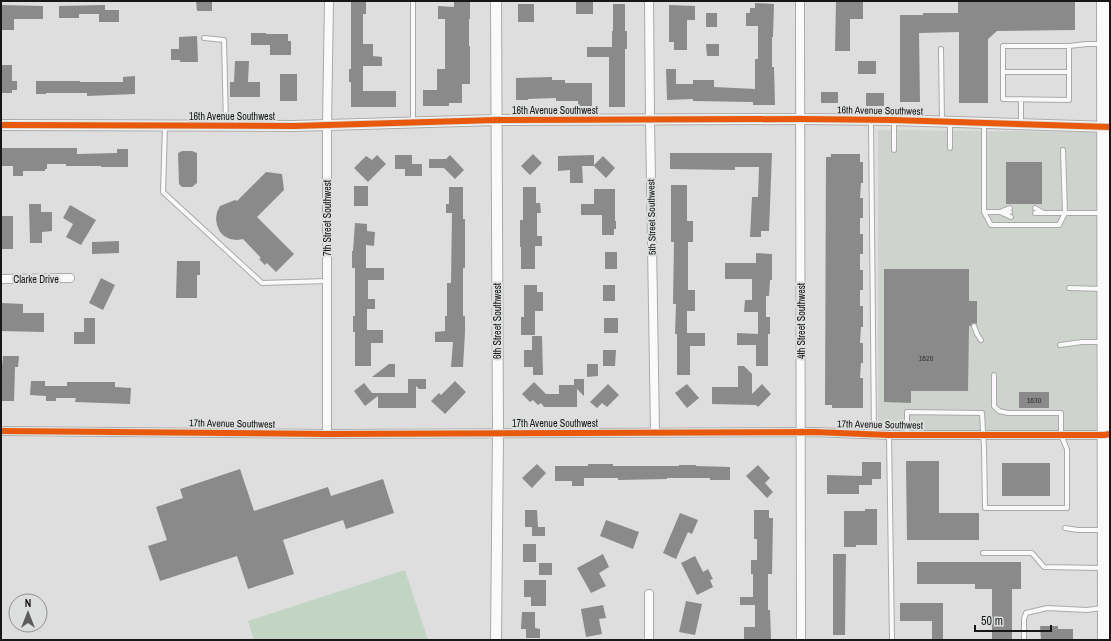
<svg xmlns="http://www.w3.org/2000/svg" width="1111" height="641" font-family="'Archivo Narrow',sans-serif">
  <rect width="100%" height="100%" fill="#dddedd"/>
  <path fill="#ced3ce" d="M878,130L1099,132L1096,431L878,430Z"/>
  <path fill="#c2d4c4" d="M405,570L428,640H254L248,621Z"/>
  <path fill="#898a89" d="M196,1H212V11H197Z
    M351,1H366V14H363V44H373V56L382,57V66H363V91H396V107H351V82H349V69H351Z
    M454,1H470V19H469V46H470V84H462V103H449V106H423V90H437V69H445V19H438V6L454,7Z
    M836,1H863V19H850V51H835Z
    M576,2H593V14H576Z
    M958,2H1075V30L997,31L988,39V103H959V32L919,33L920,102H900V15H923V13H958Z
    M755,3L774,4L773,37H772V67H774L775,105H753V102L693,101V99L667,100L666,69H676V84H693V80H714V87L755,89V59H758V26H746V13H750V8H755Z
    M518,4H534V22H518Z
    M613,4H625V31H627V49H625V107H609V57H587V47H612V31H613Z
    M1,5L43,6V19H14V30H2Z
    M105,5V10H119V22H99V14H79V18H59V6Z
    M669,5L695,6V20H687V50H674V42H669Z
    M706,13H717V27H706Z
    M251,33H266V34H288V41H291V55H270V45H251Z
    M197,36L198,62H180V60H171V49H179V37Z
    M706,44H719V56H707Z
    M235,61H249L248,82H260V97H230V82H234Z
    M858,61H876V74H858Z
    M1,65H12V81H17V90H12V93H1Z
    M280,74H297V101H280Z
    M135,76V94L87,96V93H46V94H36V81H80V82H123V77Z
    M552,77V80H565V83H592V106H578V101H556V98L528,99V100H516V78Z
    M821,92H838V103H821Z
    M866,93H884V106H866Z
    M1,148H77V154L117,153V149H128V167H101V166H66V164H47V169H45V171H23V176H13V166H1Z
    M182,151H192L197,153V183L192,187H182L179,184L178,153Z
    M670,153H772L769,231H761V237H750L752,197H758L759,167H735V170L670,169Z
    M533,154L542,163L530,175L521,166Z
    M831,154H860V162H863V183H861L860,198H863V218H860V234H863V254H860V270H863V290H860V306H863V327H861L860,343H863V363H861L860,378H863V408H832V405H825L826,157H831Z
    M377,155L386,164L368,182L354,168L366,156L372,160Z
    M395,155H412V164H422V176H405V169H395Z
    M450,155L464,170L455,179L444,168H429V159H446Z
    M594,155V165L603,156L615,168L606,178L594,166H582L583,183H570V170L558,171V156Z
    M1006,162H1042V204H1006Z
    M266,172L282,174L284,190L257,217L294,254L276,272L267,263L265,265L259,259L261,258L243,239L237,240L230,239L224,236L220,232L217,225L216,219L217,212L220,206L235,200L237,201Z
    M671,185H687V221H693V242H688V290H695V311H687V333H705V346H690V375H677V334H675L676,304H673L674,242H671Z
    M354,186H368V206H354Z
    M449,187H463V219H465V268H463V316H465V332L463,367H451L453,342H435V332L445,331V316H447V283H451L452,213H446V204H449Z
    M523,187H536V203H540L541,213H537V236H542V246H535V269H521V247H520V220H523Z
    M594,189H615V221H616V229H614V235H602V215H581V204H594Z
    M29,204H41V212H52V231L42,232V243H30Z
    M70,205L96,220L81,245L66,237L73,224L63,218Z
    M1,216H13V249H2Z
    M355,223L367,224V231L375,232L374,246L366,245V268H384V280H368V299H375V309H367V330H383V343H371V366H355V332H353V316H355V268H352V251H353Z
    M119,241V253L92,254V242Z
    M605,252H617V269H605Z
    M756,253L772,254V280H770L769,296H766V317H770V334H768V366H756V345H737V333L758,334V312H744L745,300H752V279H725V263H756Z
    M177,261H200V275H197V298H176Z
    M884,269H969V301H977V324L973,323L971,326H969L968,391H911V403L884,402Z
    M101,278L115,285L103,310L89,303Z
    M524,285H537V292H543V311H535V335H521V317H524Z
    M603,285H615V301H603Z
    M2,303L23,304V313H44V332L1,331Z
    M84,318H95V344H74V332H84Z
    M604,318H618V333H604Z
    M532,336H542L543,375H533V367H524V350H532Z
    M603,350H616L615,366H603Z
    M3,356H19L18,367H15L14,401H1V367H2Z
    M389,364H395V377H372Z
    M587,364H598V376L587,377Z
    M738,366H744L752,374V394L762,384L771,394L758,407L756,405L712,404V387H738Z
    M408,379H426V389H419L416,386V408H378V396L365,406L354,391L364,383L372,393H408Z
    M574,379H584V396L577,389V407H544L541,403L538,405L533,400L530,402L522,394L534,382L546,394H559V385H574Z
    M31,381H45V386H67V382H115V387L131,388L130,404L75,402L76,398H56V401H46V396L30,395Z
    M455,381L466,392L445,414L431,401L439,393L441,395Z
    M608,384L619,395L607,407L602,403L597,408L590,402Z
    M687,384L699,398L687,408L675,393Z
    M1019,392H1049V408H1019Z
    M906,461H939V513H979V540H907Z
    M862,462H881V479H872V485H859V494H827V475L862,476Z
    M1002,463H1050V496H1002Z
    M537,464L546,473L532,488L522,478Z
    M588,464H613V466H679V465H696V466L730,467V480H710V478H667V479L618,480V478H584V486H572V481H555V466H588Z
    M758,465L770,478L765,483L773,492L767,498L746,476Z
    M240,469L254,511L328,487L331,496L383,479L394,513L346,529L343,520L283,540L294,574L248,589L237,556L160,581L148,546L167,540L156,507L183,498L180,489Z
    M865,509H877V545H856V547H844V511H865Z
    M525,510H537L538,527H525Z
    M754,510H769V518H773L772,574H768V610H770L771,639L744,640V627H755V605H740V597H753V574H751V560H757V539H754Z
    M680,513L698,520L692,534L688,532L676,559L663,553Z
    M606,520L639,532L633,549L600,536Z
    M532,527H545V536H532Z
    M523,544H536V562H523Z
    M603,554L609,567L599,573L606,586L591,593L577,568Z
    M833,554H846L845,635H833Z
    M695,556L703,572L708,569L713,579L710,580L713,587L697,595L681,563Z
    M917,562H1021V589H1012V640H992V589H975V584H917Z
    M539,563H552V575H539Z
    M524,580H546V606H531V597H524Z
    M686,601L702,604L695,635L679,632Z
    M900,603H943V640H932V621H900Z
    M603,605L606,618L599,619L602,634L586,637L581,609Z
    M522,612H535V628L540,629V638H526V629H521Z
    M1040,626H1058V629H1073V640H1041Z"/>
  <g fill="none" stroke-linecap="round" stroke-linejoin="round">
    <g stroke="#a9aaa9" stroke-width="6">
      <path id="service" d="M413,1V122
        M204,38L224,40L226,125
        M1069,46V100L1003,99V46H1069L1087,44H1103
        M941,49L942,121
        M1003,72H1069
        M1021,99V123
        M871,120L874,434
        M894,120V150
        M950,122V148
        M984,123V212L991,225H1059L1065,213L1063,150
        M165,126L163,192L262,283L327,281
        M1035,208L1042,212
        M1002,211L1010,208
        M984,212H1010
        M1002,213L1011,217
        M1035,213H1103
        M1069,288L1103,289
        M974,326L977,334L981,340
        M1060,345L1082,342H1101
        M889,435L892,640
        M907,435V412L982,413L984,448L985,508H1067V449L1061,435V413H1008L999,411L994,406V375
        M1065,528L1078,530H1103
        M983,553H1032L1044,567L1102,568
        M1024,640V619L1026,613L1047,608L1087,610L1102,608"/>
    </g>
    <g stroke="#a9aaa9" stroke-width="10">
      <path id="minor" d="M649,1L650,119L655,432
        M800,1L801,640
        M1,279L70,278
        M1,431L327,434L814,432L889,435H1104L1110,434
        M327,434V125L329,1
        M649,594V640"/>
    </g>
    <g stroke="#a9aaa9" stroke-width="12">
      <path id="tertiary" d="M496,1L498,434L496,640
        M1,125L294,126L496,120L801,119L894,120L1110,127"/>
    </g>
    <g stroke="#a9aaa9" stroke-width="14">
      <path id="primary" d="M1103,1L1104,640"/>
    </g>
    <use href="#service" stroke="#fafafa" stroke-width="4"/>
    <use href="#minor" stroke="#fafafa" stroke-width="8"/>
    <use href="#tertiary" stroke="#fafafa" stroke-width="10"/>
    <use href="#primary" stroke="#fafafa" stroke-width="12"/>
    <g stroke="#dcdfdd" stroke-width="8">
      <path id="cycleway" d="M1,125L294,126L496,120L801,119L894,120L1110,127
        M1,431L327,434L814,432L889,435H1104L1110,434"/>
    </g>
    <use href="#cycleway" stroke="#e8590c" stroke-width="6"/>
  </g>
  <g text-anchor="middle" stroke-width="4" stroke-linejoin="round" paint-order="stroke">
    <g font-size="8" fill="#333433">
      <text x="926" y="361">1620</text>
      <text x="1034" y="403">1630</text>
    </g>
    <g font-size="10" fill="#161716" stroke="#dcdfdd">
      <text x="555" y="114">16th Avenue Southwest</text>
      <text transform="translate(880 110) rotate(1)" y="4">16th Avenue Southwest</text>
      <text x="232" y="120">16th Avenue Southwest</text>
      <text transform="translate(651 217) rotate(-91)" y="4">5th Street Southwest</text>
      <text transform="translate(327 218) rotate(-90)" y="4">7th Street Southwest</text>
      <text x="36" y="283">Clarke Drive</text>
      <text transform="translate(497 321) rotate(-90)" y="4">6th Street Southwest</text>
      <text transform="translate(801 321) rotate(-90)" y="4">4th Street Southwest</text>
      <text transform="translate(232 423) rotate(1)" y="4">17th Avenue Southwest</text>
      <text x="555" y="427">17th Avenue Southwest</text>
      <text transform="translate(880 424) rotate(1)" y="4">17th Avenue Southwest</text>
    </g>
  </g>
  <rect width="1111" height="641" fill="none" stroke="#161716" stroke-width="4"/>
  <g transform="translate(28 613)"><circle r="19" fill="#dcdfdd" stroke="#8d8f8d"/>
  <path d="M0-3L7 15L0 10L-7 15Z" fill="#5c5d5c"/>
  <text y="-6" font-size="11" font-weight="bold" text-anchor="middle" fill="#161716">N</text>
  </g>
  <path d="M975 625v6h76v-6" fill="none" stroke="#161716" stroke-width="2"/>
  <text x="981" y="625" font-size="12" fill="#161716" stroke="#dcdfdd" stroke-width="3" paint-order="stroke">50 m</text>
</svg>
